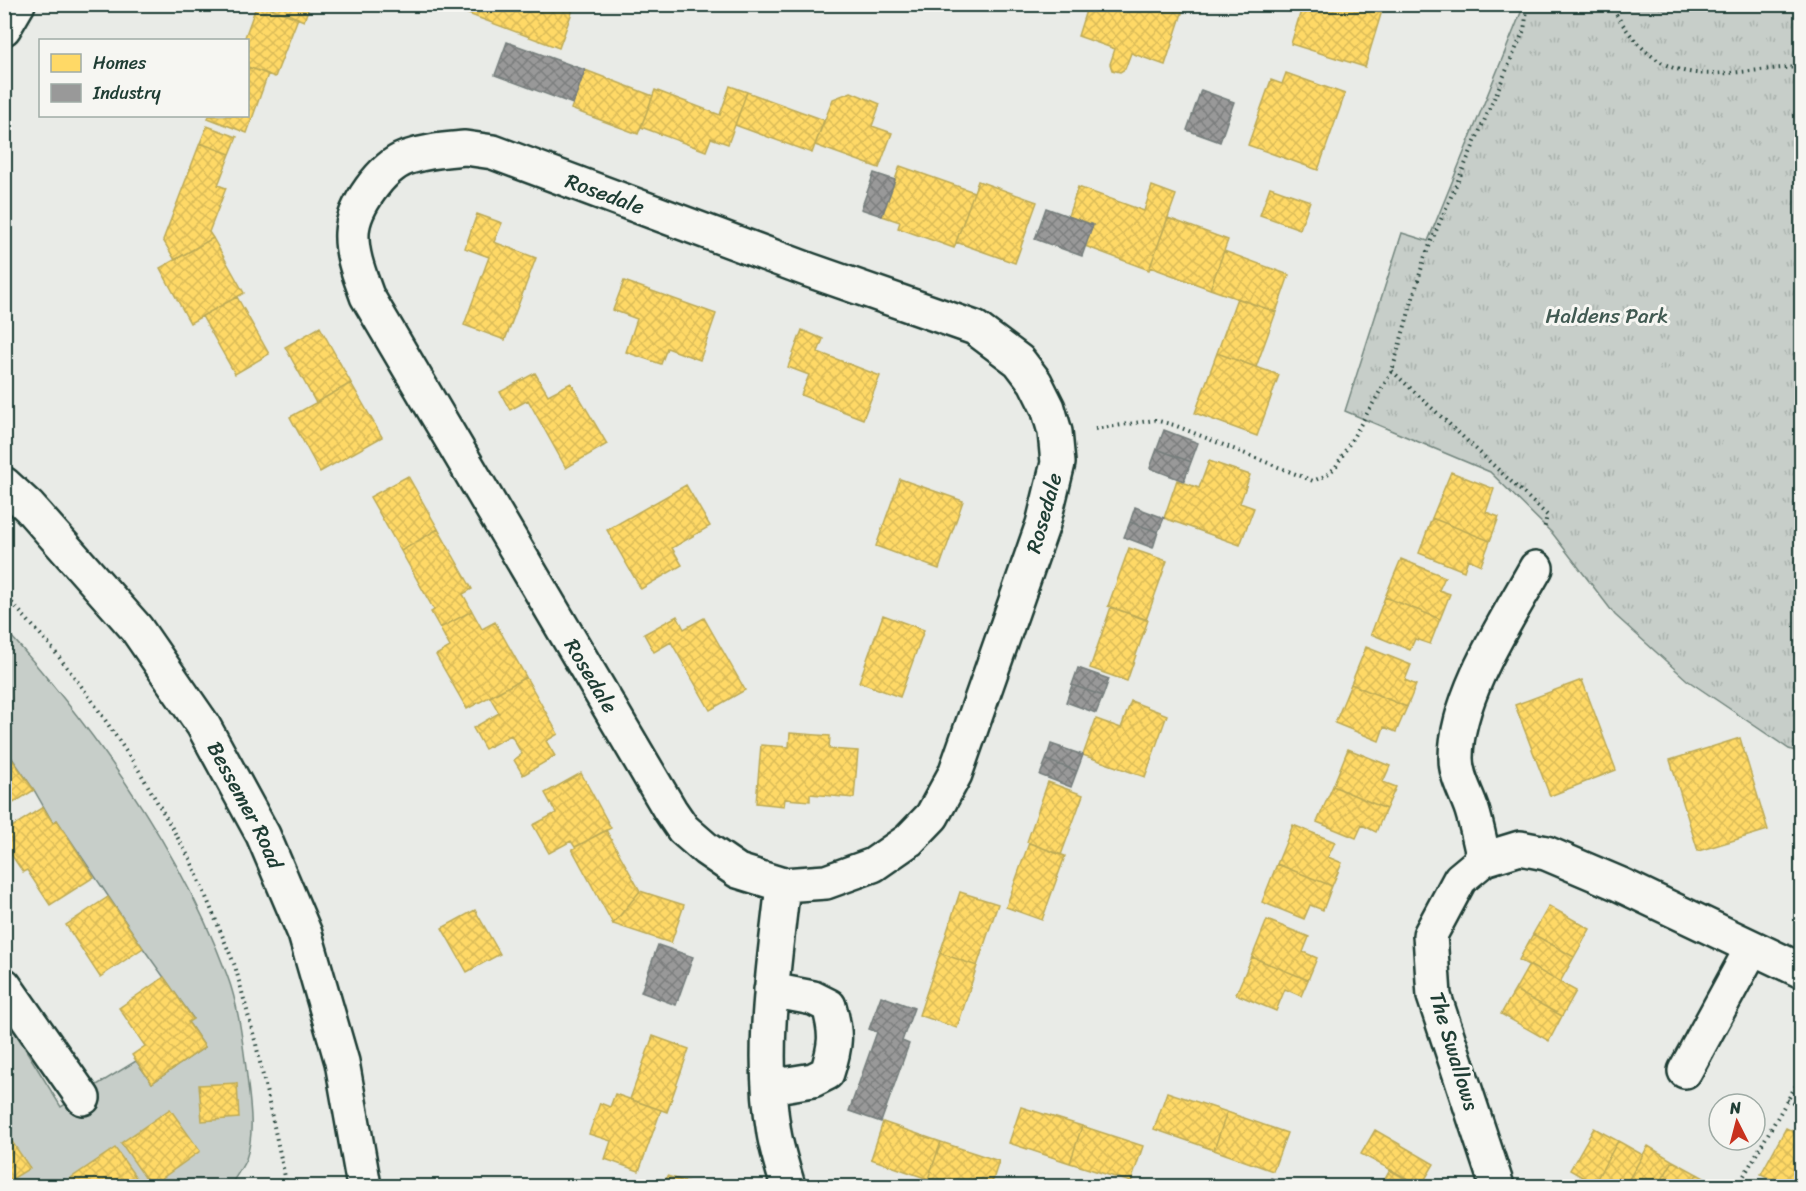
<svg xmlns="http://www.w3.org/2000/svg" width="1806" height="1191" font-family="Sriracha,sans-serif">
  <defs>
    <pattern id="park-tufts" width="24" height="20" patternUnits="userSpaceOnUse" patternTransform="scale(1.5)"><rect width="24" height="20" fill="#c7cec9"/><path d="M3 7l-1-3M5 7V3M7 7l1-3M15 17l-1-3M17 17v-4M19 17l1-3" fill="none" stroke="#aab2ad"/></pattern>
    <pattern id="homes-cross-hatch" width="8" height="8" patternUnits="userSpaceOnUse" patternTransform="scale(1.5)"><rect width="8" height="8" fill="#ffd966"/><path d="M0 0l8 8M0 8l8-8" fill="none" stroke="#dabb59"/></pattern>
    <pattern id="industry-cross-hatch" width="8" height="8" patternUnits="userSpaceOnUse" patternTransform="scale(1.5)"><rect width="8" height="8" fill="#999"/><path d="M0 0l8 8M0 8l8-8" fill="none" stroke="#7c7e7e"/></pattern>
  </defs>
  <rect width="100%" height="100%" fill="#e9ebe7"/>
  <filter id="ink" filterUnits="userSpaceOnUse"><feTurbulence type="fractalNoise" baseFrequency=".0167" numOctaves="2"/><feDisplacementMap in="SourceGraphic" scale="12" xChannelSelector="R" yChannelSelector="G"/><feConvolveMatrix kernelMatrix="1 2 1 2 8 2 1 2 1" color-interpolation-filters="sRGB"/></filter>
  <g filter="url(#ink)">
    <path fill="#c7cec9" stroke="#73867e" stroke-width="1.5" d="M4,628C95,730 179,846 227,975C238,1004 242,1037 246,1068C249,1097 256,1131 246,1159C242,1168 235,1178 230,1186H5V1016L61,1107L136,1061L152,1083L205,1047L188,1022L193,1018L143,948L57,820L53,823L34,790L5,748Z"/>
    <path fill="url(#park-tufts)" stroke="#73867e" stroke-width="1.5" d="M1524,5H1801V753L1789,749L1687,680L1615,615L1553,534L1490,472L1345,411L1402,233L1428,241Z"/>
    <path fill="url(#homes-cross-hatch)" stroke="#bcaa57" stroke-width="1.5" d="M257,4L298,18L275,77L248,67V40H244Z
      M261,4H310L304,21Z
      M442,4H474L471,15Z
      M474,4H575L559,48L471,15Z
      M1088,4H1185L1165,65L1131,53L1125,69L1120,72L1112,70L1110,64L1115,49L1078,36Z
      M1303,4H1384L1365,67L1291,44Z
      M248,67L268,74L247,133L208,118L209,116H248Z
      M585,70L653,96L638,134L571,109Z
      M1286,73L1345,94L1318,170L1248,145L1271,80L1282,84Z
      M730,86L747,92L728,144L711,138L706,151L641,127L655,90L720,115Z
      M747,92L824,120L812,153L735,125Z
      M851,92L880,104L872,126L892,133L879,168L815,145L833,99Z
      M207,126L237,137L230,154L200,143Z
      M200,143L230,154L218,185L226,188L209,232L213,238L175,260L163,240Z
      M900,166L974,192L954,248L898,228L900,222L882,216Z
      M978,181L1037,202L1015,263L956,242Z
      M1152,186L1176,195L1149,270L1085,246L1093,225L1068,216L1078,187L1144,211Z
      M1270,187L1310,201L1300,229L1260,215Z
      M477,214L502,223L494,242L536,258L505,340L464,325L489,257L465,248Z
      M1168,218L1228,240L1210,289L1150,267Z
      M213,238L244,293L190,323L160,268Z
      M1224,251L1289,275L1276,312L1210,289Z
      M624,281L716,314L700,360L667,348L661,364L626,352L637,319L613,310Z
      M237,297L269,354L235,374L202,316Z
      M1237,298L1276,312L1256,367L1217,353Z
      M320,327L351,383L316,403L285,347Z
      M802,330L823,339L818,352L880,376L863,419L801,395L809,375L788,367Z
      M1217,353L1279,375L1257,436L1195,413Z
      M535,373L548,395L571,383L607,444L566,468L528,400L510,410L500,392Z
      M351,383L382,437L320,472L290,417Z
      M1209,461L1250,475L1240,503L1254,508L1240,545L1164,518L1177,480L1199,488Z
      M1451,472L1494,489L1486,512L1499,517L1490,541L1432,518Z
      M408,476L438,529L401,551L370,497Z
      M900,479L963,501L939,569L876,546Z
      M686,485L710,526L672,548L682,565L641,589L607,530Z
      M1432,518L1490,541L1481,565L1468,559L1464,571L1419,553Z
      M438,529L472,589L463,594L472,611L440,628L431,612L434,610L401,551Z
      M1129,548L1167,561L1146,620L1108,606Z
      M1401,559L1445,577L1439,590L1450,594L1440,619L1385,597Z
      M1385,597L1440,619L1430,644L1415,639L1410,650L1371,634Z
      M1111,607L1148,620L1127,681L1090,668Z
      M472,611L482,629L495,622L526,677L467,709L436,655L450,647L440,628Z
      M883,615L924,630L900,697L859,682Z
      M677,616L684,629L704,618L745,690L710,710L671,642L654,652L644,634Z
      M1366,647L1411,665L1405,680L1416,685L1407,707L1351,684Z
      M526,677L558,734L546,741L555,756L523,775L514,760L522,754L511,735L485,749L473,728L499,713L490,697Z
      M1582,680L1616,770L1550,796L1515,705Z
      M1351,684L1407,707L1396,732L1384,727L1379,741L1335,723Z
      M1131,701L1167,715L1145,777L1083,755L1096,719L1121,728Z
      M790,733L830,736L829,749L858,751L854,798L810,794V801L785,799L784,806L756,803L761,745L789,747Z
      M1740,738L1768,830L1698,851L1670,760Z
      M4,748L34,790L4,809Z
      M1348,749L1390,766L1383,782L1396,787L1386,809L1333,786Z
      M581,773L611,828L575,847L571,841L549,853L533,825L556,813L545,793Z
      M1048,782L1083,795L1061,855L1027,842Z
      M1333,786L1386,809L1376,832L1362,825L1356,838L1317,822Z
      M43,807L53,823L57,820L94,877L50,905L27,870L23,872L4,844V832Z
      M1293,825L1335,842L1328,857L1342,863L1332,886L1277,864Z
      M606,830L640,891L613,924L572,849Z
      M1029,843L1065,856L1042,920L1006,907Z
      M1277,864L1332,886L1323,910L1310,905L1304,919L1262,902Z
      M640,891L684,905L671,943L613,924Z
      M960,892L998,904L977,966L940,953Z
      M108,897L143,948L100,977L66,925Z
      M1549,906L1590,929L1574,957L1533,934Z
      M475,910L500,954L467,972L442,928Z
      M1267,920L1309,937L1303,952L1317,958L1308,980L1252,957Z
      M1533,934L1574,957L1560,982L1519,960Z
      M940,953L977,966L957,1028L919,1015Z
      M1252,957L1308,980L1301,996L1285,989L1276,1011L1236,994Z
      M1529,965L1576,991L1562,1016L1515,990Z
      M164,977L193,1019L188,1022L205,1047L152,1083L132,1055L145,1046L119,1008Z
      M1515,990L1562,1016L1549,1041L1501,1014Z
      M653,1036L689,1049L667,1112L630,1099Z
      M237,1083L239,1118L202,1121L199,1085Z
      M1167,1092L1227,1112L1214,1150L1154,1129Z
      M615,1094L661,1110L639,1171L605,1159L611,1141L589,1134L600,1103L610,1107Z
      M1021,1107L1082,1126L1070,1163L1009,1143Z
      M170,1109L200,1151L151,1186L121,1143Z
      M1227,1112L1287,1133L1273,1171L1214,1150Z
      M883,1122L941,1142L928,1179L871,1159Z
      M1082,1126L1143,1146L1131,1182L1070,1163Z
      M1594,1128L1618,1141L1594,1184L1570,1170Z
      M1786,1128L1802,1136V1174L1795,1186H1785L1761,1174Z
      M4,1130L30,1168L4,1184Z
      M1375,1130L1434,1164L1421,1186L1361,1154Z
      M1618,1141L1643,1155L1625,1186H1599L1594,1184Z
      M941,1142L999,1161L991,1186H950L928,1179Z
      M1648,1146L1673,1161L1658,1186H1625Z
      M115,1148L142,1186H68L65,1182Z
      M1673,1161L1697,1174L1690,1186H1658Z
      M1390,1170L1418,1186H1381Z
      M1697,1174L1718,1186H1690Z
      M667,1176L700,1186H664Z"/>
    <path fill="url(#industry-cross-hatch)" stroke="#747d7b" stroke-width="1.5" d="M507,42L585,70L573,104L495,75Z
      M1201,90L1234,102L1220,142L1187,130Z
      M874,173L895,180L882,216L861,209Z
      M1046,208L1093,225L1082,256L1035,239Z
      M1164,430L1198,443L1191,462L1157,449Z
      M1157,449L1191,462L1184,481L1150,468Z
      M1135,507L1164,518L1158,532L1130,522Z
      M1130,522L1158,532L1153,548L1124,537Z
      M1078,668L1109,679L1103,696L1072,685Z
      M1072,685L1103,696L1096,713L1066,702Z
      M1051,744L1083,755L1077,771L1046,760Z
      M1046,760L1077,771L1071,787L1040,775Z
      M658,945L693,957L676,1005L641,992Z
      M881,996L914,1008L902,1041L909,1044L881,1122L849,1111L877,1032L869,1029Z
      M1271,1178L1293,1186H1268Z"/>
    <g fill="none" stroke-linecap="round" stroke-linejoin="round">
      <g stroke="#1f3d34" stroke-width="38">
        <path id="minor" d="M4,28L18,4
          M465,148L493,152L809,270L975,328L1019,361L1035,382L1048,408L1055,432L1058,463L1043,524L955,774L932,816L909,840L873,865L826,882L783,885L738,871L706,849L683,829L670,810L367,296C360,276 351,255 352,233C353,207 382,167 406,158C426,151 445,150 465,148Z
          M1484,859C1480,843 1477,826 1472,810C1466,792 1456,777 1456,758C1456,696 1507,620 1536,568
          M783,885C774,967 760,1050 774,1133C777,1151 783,1169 788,1186
          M4,985L83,1098
          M1685,1071L1752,948
          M770,1087L813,1080L827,1073C836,1045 837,1034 829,1006L813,998L771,990
          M1497,1186L1434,996L1430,935L1460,879L1484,859L1520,848L1546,853L1619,884L1802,971"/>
      </g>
      <g stroke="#1f3d34" stroke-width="38">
        <g id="major">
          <path id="s1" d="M4,484L29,507L136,628L203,725L263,835L305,934L342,1062L364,1186"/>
        </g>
      </g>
      <path stroke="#1f3d34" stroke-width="4" stroke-dasharray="1.5 4.5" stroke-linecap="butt" d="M1610,4C1665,100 1711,70 1802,67
        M1392,371L1547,515L1544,530
        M1095,429L1155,420L1174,425L1313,481L1325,476L1335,468L1392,371L1425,256L1524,30L1528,4
        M4,594L49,644L91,699L140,772L191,861L235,966L256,1044L287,1186
        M1787,1100L1802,1108
        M1738,1186L1802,1075"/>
      <use href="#minor" stroke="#f6f6f2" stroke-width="33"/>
      <use href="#major" stroke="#f6f6f2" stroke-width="33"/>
    </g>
  </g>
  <g text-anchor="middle" stroke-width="6" stroke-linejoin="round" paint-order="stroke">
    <g font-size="21" fill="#1f3d34" stroke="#f6f6f2">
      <text transform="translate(605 194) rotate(20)" y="7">Rosedale</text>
      <text transform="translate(1044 513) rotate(-74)" y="7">Rosedale</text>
      <text transform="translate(591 676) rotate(59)" y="7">Rosedale</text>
      <text dy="7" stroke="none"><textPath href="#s1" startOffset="404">Bessemer Road</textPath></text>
      <text transform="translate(1454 1051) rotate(73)" y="7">The Swallows</text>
    </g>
    <g font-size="21" fill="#415a52" stroke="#f6f6f2">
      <text x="1607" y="323">Haldens Park</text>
    </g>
  </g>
  <rect width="1806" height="1191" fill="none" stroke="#f6f6f2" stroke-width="24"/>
  <rect x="12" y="12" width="1782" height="1167" fill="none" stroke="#1f3d34" stroke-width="2" filter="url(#ink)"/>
  <rect x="39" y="39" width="210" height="78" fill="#f6f6f2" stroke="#a0aca6" stroke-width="1.5"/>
  <rect x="51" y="54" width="30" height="18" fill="#ffd966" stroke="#a0aca6" stroke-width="1.5"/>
  <text x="93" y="69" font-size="18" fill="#1f3d34">Homes</text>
  <rect x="51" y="84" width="30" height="18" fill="#999999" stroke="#a0aca6" stroke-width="1.5"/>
  <text x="93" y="99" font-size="18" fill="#1f3d34">Industry</text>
  <g transform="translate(1737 1122) rotate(354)"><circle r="28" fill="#f6f6f2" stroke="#a0aca6" stroke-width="1.5"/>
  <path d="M0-4.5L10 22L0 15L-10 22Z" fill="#c8321e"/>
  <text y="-9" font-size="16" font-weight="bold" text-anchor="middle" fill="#1f3d34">N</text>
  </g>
</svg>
